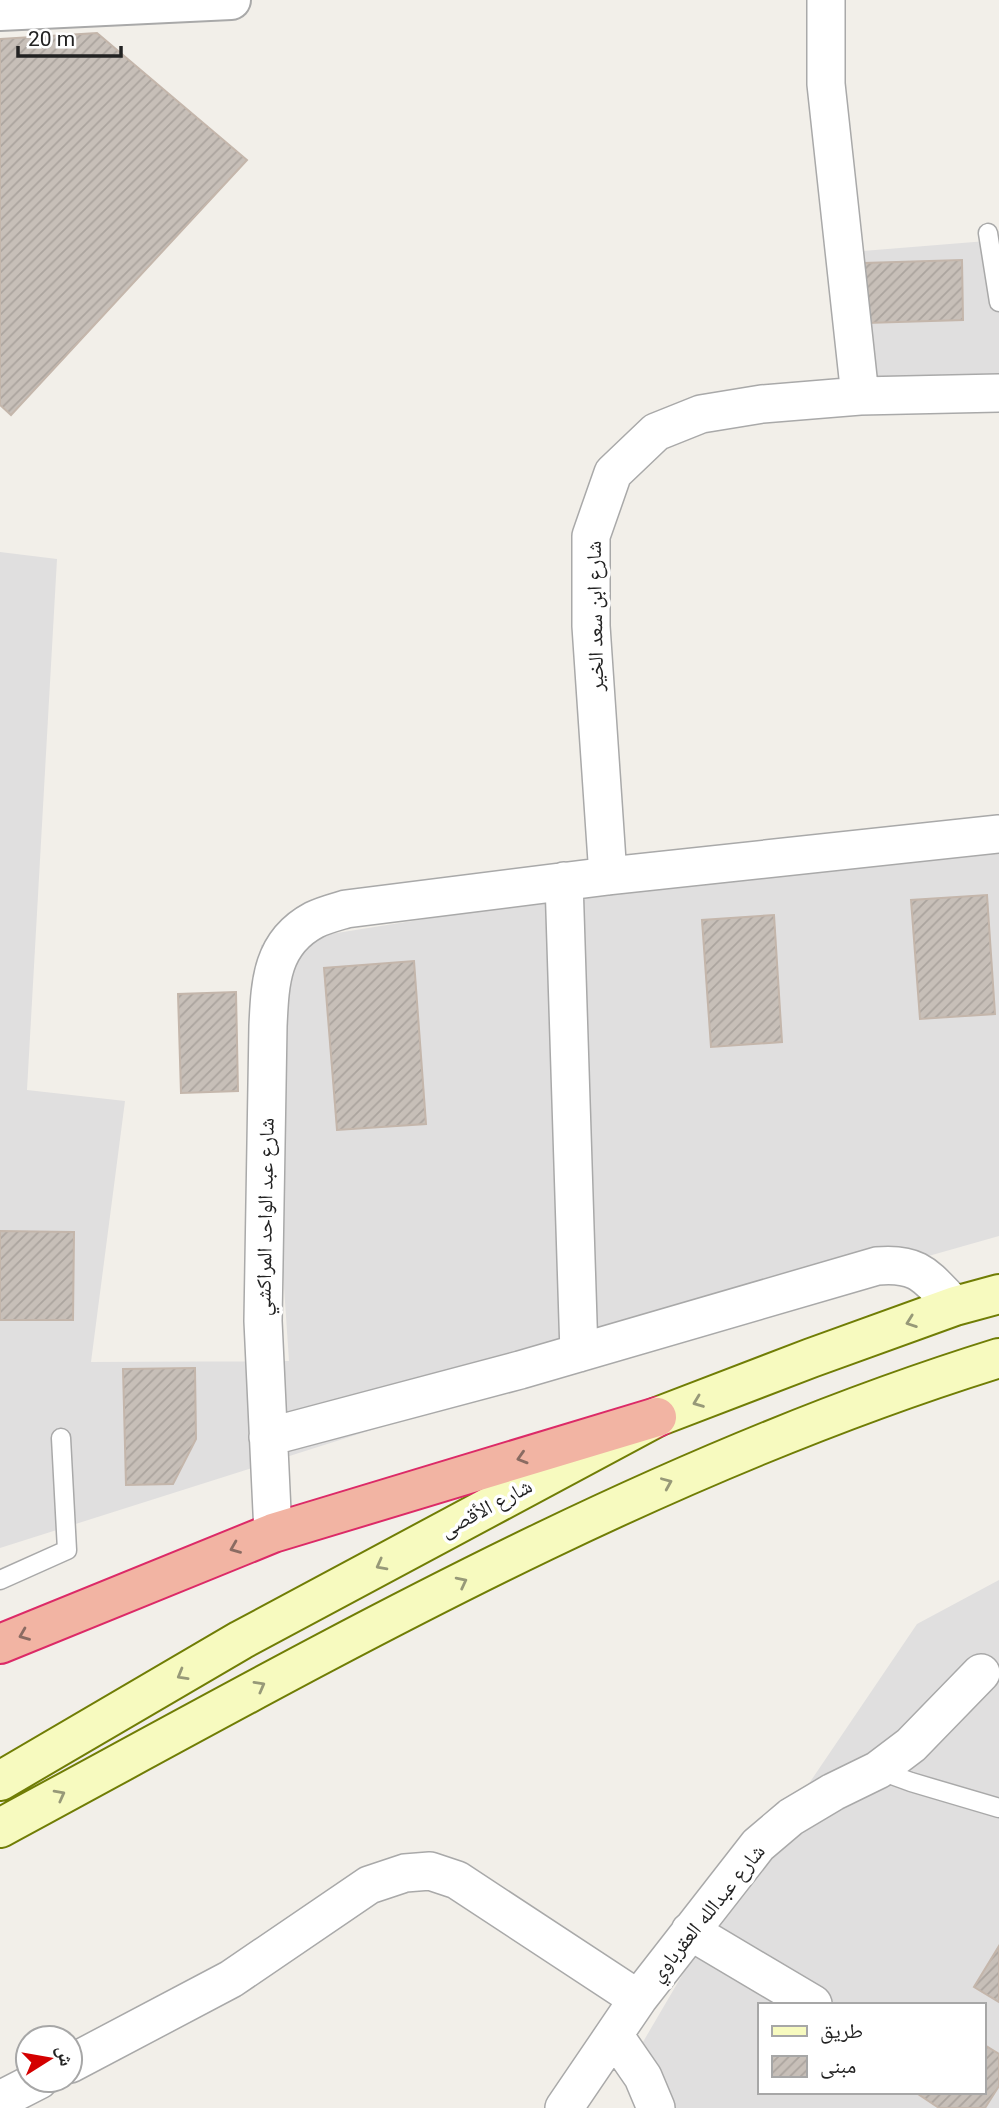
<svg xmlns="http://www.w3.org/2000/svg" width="999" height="2108" font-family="Roboto,'Noto Naskh Arabic',sans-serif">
  <defs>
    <pattern id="building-hatch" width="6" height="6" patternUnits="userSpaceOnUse" patternTransform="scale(1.75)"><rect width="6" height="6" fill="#c7bfb8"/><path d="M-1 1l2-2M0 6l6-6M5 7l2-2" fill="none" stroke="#aba49e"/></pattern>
  </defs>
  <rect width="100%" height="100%" fill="#f2efe9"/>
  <path fill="#e0dfdf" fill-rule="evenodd" d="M999,240V390L864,389L838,253Z
    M0,552L57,559L27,1090L125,1101L91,1362L289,1361L261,945L999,828V1236L844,1280L0,1548Z
    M999,1580V2108H649L633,2059L701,1943L917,1624ZM759,2005H983V2092H759Z"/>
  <path fill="url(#building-hatch)" stroke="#c4b6ab" stroke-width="2" d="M97,33L247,160L11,415L0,405V39Z
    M962,260L963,320L866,323L864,263Z
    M987,895L995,1014L920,1019L911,900Z
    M774,915L782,1042L711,1047L702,920Z
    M414,961L426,1124L337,1130L324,968Z
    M236,992L238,1091L181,1093L178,994Z
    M0,1231L74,1232L73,1320H0Z
    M195,1368L196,1439L173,1484L126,1485L123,1369Z
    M999,1946V2002L974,1987Z
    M983,2044L999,2054V2086L985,2108H939L915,2092H983Z"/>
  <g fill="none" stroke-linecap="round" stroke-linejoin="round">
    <g stroke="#a9a9a9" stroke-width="21">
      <path id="service" d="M988,233L999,302
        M0,1580L67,1550L61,1438
        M878,1770L911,1782L999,1808"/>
    </g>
    <g stroke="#a9a9a9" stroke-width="40">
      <path id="minor" d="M826,0V84L860,396
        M608,876L591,626V536L613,473L656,432L701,414L762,404L860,396L999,393
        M564,881L579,1353
        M268,1437L520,1370L877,1266C920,1262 927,1278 955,1306
        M273,1533L263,1321L268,1026C270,983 271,943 314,920C324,915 336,912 346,909L608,876L999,834
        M690,1931L813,2004
        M614,2035L643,2077L656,2108
        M70,2064L231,1979L369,1885L405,1873L430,1871L457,1880L638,1999
        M0,2100L39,2080
        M564,2108L638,1999L758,1845L791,1817L833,1792L878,1770L911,1745L981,1673"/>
    </g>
    <g stroke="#a9a9a9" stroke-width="42">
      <path id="tertiary" d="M0,11L231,0"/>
    </g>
    <g stroke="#707d05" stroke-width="42">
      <path id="secondary" d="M0,1781L241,1640L657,1417L811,1358L955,1306L999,1294
        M0,1828C324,1653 645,1468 999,1358"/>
    </g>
    <g stroke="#dc2a67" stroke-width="42">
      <path id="trunk" d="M0,1644L273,1533L657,1417"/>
    </g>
    <use href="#service" stroke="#fff" stroke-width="18"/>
    <use href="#minor" stroke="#fff" stroke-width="37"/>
    <use href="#tertiary" stroke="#fff" stroke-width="38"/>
    <use href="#secondary" stroke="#f7fabf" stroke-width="38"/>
    <use href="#trunk" stroke="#f2b4a3" stroke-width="38"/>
  </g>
  <defs><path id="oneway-chevron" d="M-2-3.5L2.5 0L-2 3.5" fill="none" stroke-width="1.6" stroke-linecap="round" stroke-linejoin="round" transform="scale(1.75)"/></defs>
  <g stroke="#979978">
    <use href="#oneway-chevron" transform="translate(911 1322) rotate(160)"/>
    <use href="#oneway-chevron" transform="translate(698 1402) rotate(159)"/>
    <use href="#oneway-chevron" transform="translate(667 1483) rotate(-23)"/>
    <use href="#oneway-chevron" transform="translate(381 1565) rotate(152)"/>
    <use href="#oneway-chevron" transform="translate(462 1582) rotate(-27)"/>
    <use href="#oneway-chevron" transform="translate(182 1675) rotate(150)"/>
    <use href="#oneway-chevron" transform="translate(260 1686) rotate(-29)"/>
    <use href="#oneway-chevron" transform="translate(60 1795) rotate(-28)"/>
  </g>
  <g stroke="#8a6b62">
    <use href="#oneway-chevron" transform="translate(522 1458) rotate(163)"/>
    <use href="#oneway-chevron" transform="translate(235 1548) rotate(158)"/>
    <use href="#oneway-chevron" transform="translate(24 1635) rotate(158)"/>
  </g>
  <g text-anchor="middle" stroke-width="7" stroke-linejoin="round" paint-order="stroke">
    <g font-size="21" fill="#222" stroke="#fff">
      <text transform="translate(595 616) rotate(-91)" y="7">شارع ابن سعد الخير</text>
      <text transform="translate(265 1217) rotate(-89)" y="7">شارع عبد الواحد المراكشي</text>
      <text transform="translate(486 1508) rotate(-28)" y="7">شارع الأقصى</text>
      <text transform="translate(707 1913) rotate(-51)" y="7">شارع عبدالله العقرباوي</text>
    </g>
  </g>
  <rect x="758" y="2003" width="228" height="91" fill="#ffffff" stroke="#a7a7a7" stroke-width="2"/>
  <rect x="772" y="2026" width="35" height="10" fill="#f7fabf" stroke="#a7a7a7" stroke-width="2"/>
  <text x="820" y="2038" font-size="21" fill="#222222">طريق</text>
  <rect x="772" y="2056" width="35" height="21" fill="url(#building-hatch)" stroke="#a7a7a7" stroke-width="2"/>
  <text x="820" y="2073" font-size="21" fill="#222222">مبنى</text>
  <g transform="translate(49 2059) rotate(79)"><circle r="33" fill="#ffffff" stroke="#a7a7a7" stroke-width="2"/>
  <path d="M0-5L12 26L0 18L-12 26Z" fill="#d40000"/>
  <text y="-10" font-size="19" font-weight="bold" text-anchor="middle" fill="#222222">ش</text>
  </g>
  <path d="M18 46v10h103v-10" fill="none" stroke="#222222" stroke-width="3.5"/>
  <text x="28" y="46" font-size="21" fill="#222222" stroke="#ffffff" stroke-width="5" paint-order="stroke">20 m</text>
</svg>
